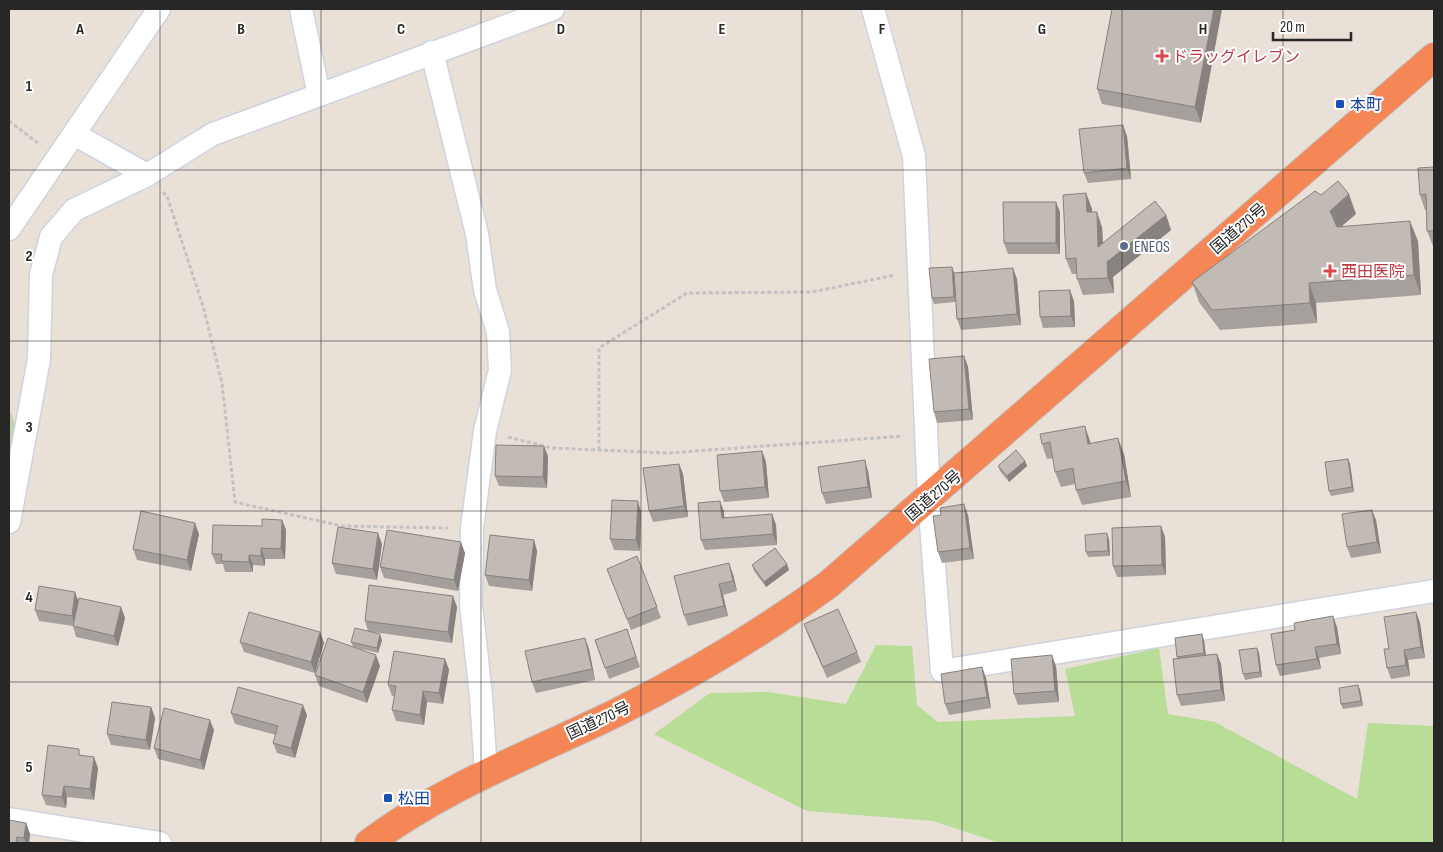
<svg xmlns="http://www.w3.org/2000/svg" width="1443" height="852" font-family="'Sofia Sans Condensed','Noto Sans JP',sans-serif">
  <rect width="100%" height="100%" fill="#e9e0d8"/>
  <path fill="#b8dd97" d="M876,645L912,646L917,705L938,722L1075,716L1065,669L1159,648L1168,714L1215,722L1357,799L1368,723L1434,726V843H1000L933,821L807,811L654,734L710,693L768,692L846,704Z"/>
  <path fill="#c5d2b0" d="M11,412L17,431L9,467V417Z"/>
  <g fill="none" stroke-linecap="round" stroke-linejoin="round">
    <g stroke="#ced3df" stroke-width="25">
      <path id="street" d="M301,9L319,95
        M873,9L914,156L929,498L942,671L1434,591
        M432,52L477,234L485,290L498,332L500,370L485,431L472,528L471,605L481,696L486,773
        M74,134L147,175
        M9,229L159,9
        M9,522L39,359L41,275L51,237L74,210L147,175L213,134L553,9
        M9,819L160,843"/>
    </g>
    <g stroke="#c3c3c3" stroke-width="30">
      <path id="highway" d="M369,843C445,786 534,753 618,712C691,675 762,633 829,584L1434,57"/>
    </g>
    <path stroke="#c3c3c3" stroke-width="3" stroke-dasharray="4 2.5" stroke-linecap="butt" d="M9,121L38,143
      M163,192L167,196L203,306L222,383L235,502L342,526L448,528
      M508,437L552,448L668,453L903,436
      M599,450V348L687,293L812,292L895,275"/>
    <use href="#street" stroke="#fff" stroke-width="22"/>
    <use href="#highway" stroke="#f58757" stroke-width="28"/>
  </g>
  <path fill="#a6a09c" d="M1112,9H1222L1201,123L1102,104L1097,89Z
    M1127,136L1131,179L1088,183L1084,173Z
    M1434,167V246H1433L1427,231L1426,210H1425L1420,195Z
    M1086,193L1092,209V212L1102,227L1103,243L1166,215L1171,230L1113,277L1114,293L1083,295L1077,279V274H1072L1066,259Z
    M1060,212V254H1008L1004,243Z
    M1356,214L1342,226L1418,241L1421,295L1316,303L1317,323L1220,330L1199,302L1192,282Z
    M954,273L1017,279L1021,325L961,330L957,319L956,302L934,304L932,298Z
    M1074,301L1075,327L1043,328L1040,317Z
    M964,356L968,367L973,420L937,423L934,412Z
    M1040,434L1090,441L1091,443L1124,454L1131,497L1082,505L1076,490L1075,484L1061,487L1055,472L1053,458L1047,459L1042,444Z
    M762,451L766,462L769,498L724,502L720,491Z
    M548,456L547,488L499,486L495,476Z
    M1348,459L1350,464L1354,492L1331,496L1329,491Z
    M1025,461L1027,466L1009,482L1000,471L998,466Z
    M679,464L683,474L688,517L653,522L649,511Z
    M868,471L872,498L826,504L822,493Z
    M720,501L724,512V518L772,514L776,525L777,545L705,550L701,540Z
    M641,512L640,551L614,550L610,539Z
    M968,515L974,559L942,563L938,552Z
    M282,520L286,530L285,559H265V566L253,565V572H225L223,564H216L212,554L262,526Z
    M1376,520L1381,553L1351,558L1347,547Z
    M1161,526L1165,537L1166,575L1117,577L1113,566Z
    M199,534L191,571L137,560L133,549Z
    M1109,539L1110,556L1088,557L1086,552Z
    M534,540L537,551L532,591L489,586L485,575Z
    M382,544L377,580L336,574L332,563Z
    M465,553L458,591L384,578L380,567Z
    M752,565L789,570L766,587L754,571Z
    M733,574L737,591L723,595L728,616L688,626L684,615L674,576Z
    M611,579L657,607L661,618L631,630Z
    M78,601L125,618L118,646L76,637L73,626L39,621L35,610Z
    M457,607L452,643L373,632L382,640L378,653L353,647L351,642L368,631L365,621Z
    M1416,612L1420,623L1425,658L1408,660L1410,676L1391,679L1387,668L1389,649Z
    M804,624L857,652L861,662L827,678L808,635Z
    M1337,627L1341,654L1319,658L1321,669L1280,676L1276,665Z
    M627,629L640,667L609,679L595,640Z
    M320,632L324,643L315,673L244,652L240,642Z
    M585,638L589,649L595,680L536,693L532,682Z
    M1204,640L1206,655L1217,654L1221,664L1225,701L1181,706L1177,695L1178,659L1177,657Z
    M1257,648L1259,653L1262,677L1245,680L1243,674Z
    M445,659L449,670L443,704L427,702L424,725L396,721L392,710L395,696H392L388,685Z
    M380,666L367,703L319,686L315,675Z
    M1056,666L1059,702L1018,705L1014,694Z
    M982,667L986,678L991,708L949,715L945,704Z
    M1358,685L1360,690L1363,706L1343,709L1341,704Z
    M151,707L155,718L150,750L111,745L107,734Z
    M231,713L307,715L295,758L277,753L273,743L276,735L235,724Z
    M214,730L204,770L158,759L154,748Z
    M82,755L98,768L94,800L67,797L66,808L46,805L42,795Z
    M26,823L30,834L29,843H9Z"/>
  <path fill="#87827f" d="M1214,9H1222L1201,123L1195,107Z
    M1123,125L1127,136L1131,179L1127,168Z
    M1086,193L1092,209L1093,228L1087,212Z
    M1349,194L1356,214L1337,230L1330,211Z
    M1056,202L1060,212V254L1056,243Z
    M1097,212L1102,227L1104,263L1098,247Z
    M1166,215L1171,230L1113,277L1114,293L1108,278L1107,262Z
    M1410,221L1418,241L1421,295L1414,275Z
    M952,267L954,272L956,302L954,297Z
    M1013,268L1017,279L1021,325L1017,314Z
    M1309,283L1316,303L1317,323L1310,303Z
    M1070,290L1074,301L1075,327L1071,316Z
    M964,356L968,367L973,420L969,409Z
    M1085,426L1090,441L1094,459L1088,444Z
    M1118,438L1124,454L1131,497L1126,481Z
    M544,446L548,456L547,488L543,477Z
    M762,451L766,462L769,498L765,487Z
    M1348,459L1350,464L1354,492L1352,487Z
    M865,460L868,471L872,498L868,487Z
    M1025,461L1027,466L1009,482L1007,476Z
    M679,464L683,474L688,517L684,506Z
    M638,501L641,512L640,551L636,540Z
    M720,501L724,512L725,529L722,518Z
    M964,504L968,515L974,559L970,548Z
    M1372,510L1376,520L1381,553L1377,542Z
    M772,514L776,525L777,545L773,534Z
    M282,520L286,530L285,559L281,549Z
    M195,523L199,534L191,571L187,560Z
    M1161,526L1165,537L1166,575L1162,565Z
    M378,533L382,544L377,580L373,569Z
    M1107,533L1109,539L1110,556L1108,551Z
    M534,540L537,551L532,591L529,580Z
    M461,542L465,553L458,591L454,580Z
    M261,548L265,559V566L261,556Z
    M249,555L253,565V572L249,562Z
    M729,563L733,574L737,591L733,581Z
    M787,564L789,570L766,587L764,582Z
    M719,584L723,595L728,616L724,606Z
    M75,592L79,603L76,627L72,616Z
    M453,596L457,607L452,643L448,632Z
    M121,607L125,618L118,646L114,636Z
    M1416,612L1420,623L1425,658L1421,647Z
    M1333,616L1337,627L1341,654L1337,644Z
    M320,632L324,643L315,673L311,662Z
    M380,634L382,640L378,653L377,648Z
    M1202,634L1204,640L1206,659L1204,653Z
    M585,638L589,649L595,680L592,669Z
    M1315,647L1319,658L1321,669L1317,659Z
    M1257,648L1259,653L1262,677L1260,672Z
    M1404,650L1408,660L1410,676L1406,665Z
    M1217,654L1221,664L1225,701L1221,690Z
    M376,655L380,666L367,703L363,692Z
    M1052,655L1056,666L1059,702L1055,691Z
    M445,659L449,670L443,704L439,693Z
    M982,667L986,678L991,708L987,697Z
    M1358,685L1360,690L1363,706L1361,701Z
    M423,691L427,702L424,725L420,715Z
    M303,705L307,715L295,758L291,748Z
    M151,707L155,718L150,750L146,740Z
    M210,720L214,730L204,770L200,760Z
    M94,757L98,768L94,800L90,789Z
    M64,786L67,797L66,808L62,797Z
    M26,823L30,834L29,843H26L24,838Z"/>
  <path fill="#c1bab5" stroke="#87827f" d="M1112,9H1214L1195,107L1097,89Z
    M1123,125L1127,168L1084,173L1079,129Z
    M1434,167V231H1427L1426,194L1420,195L1418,168Z
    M1338,181L1349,194L1330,211L1337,227L1410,221L1414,275L1309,283L1310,303L1212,310L1192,282L1315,191L1321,195Z
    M1086,193L1087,212H1097L1098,247L1155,201L1166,215L1107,262L1108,278L1077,279L1076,258L1066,259L1063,195Z
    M1003,202H1056V243H1004Z
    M952,267L954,297L932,298L929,268Z
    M1013,268L1017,314L957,319L954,273Z
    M1070,290L1071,316L1040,317L1039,291Z
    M964,356L969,409L934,412L929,359Z
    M1085,426L1088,444L1118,438L1126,481L1076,490L1073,468L1055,472L1050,442L1042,444L1040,434Z
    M496,445L544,446L543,477L495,476Z
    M1016,450L1025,461L1007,476L998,466Z
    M762,451L765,487L720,491L717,455Z
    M1348,459L1352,487L1329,491L1325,462Z
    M865,460L868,487L822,493L818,467Z
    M679,464L684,506L649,511L643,468Z
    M612,500L638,501L636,540L610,539Z
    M720,501L722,518L772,514L773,534L701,540L698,503Z
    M964,504L970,548L938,552L933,516L941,515L940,508Z
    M1372,510L1377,542L1347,547L1342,514Z
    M141,511L195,523L187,560L133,549Z
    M262,519L282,520L281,549L261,548V556L249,555V562L221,561L222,554H212L213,525L262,526Z
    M1161,526L1162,565L1113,566L1112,528Z
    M338,527L378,533L373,569L332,563Z
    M387,530L461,542L454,580L380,567Z
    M1107,533L1108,551L1086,552L1085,535Z
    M490,535L534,540L529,580L485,575Z
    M775,548L787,564L764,582L752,565Z
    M637,556L657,607L627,619L607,569Z
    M729,563L733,581L719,584L724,606L684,615L674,576Z
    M369,585L453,596L448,632L365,621Z
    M39,586L75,592L72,616L35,610Z
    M79,598L121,607L114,636L73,626Z
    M838,609L857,652L823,667L804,624Z
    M249,612L320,632L311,662L240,642Z
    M1416,612L1421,647L1404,650L1406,665L1387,668L1384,649H1389L1384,617Z
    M1333,616L1337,644L1315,647L1317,659L1276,665L1271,634L1295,630L1294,623Z
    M355,628L380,634L377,648L351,642Z
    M627,629L636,657L605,668L595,640Z
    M1202,634L1204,653L1177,657L1175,638Z
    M328,638L376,655L363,692L315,675Z
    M585,638L592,669L532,682L525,651Z
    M1257,648L1260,672L1243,674L1239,650Z
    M394,651L445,659L439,693L423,691L420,715L392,710L396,686L388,685Z
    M1217,654L1221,690L1177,695L1173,659Z
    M1052,655L1055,691L1014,694L1011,659Z
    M982,667L987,697L945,704L941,674Z
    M1358,685L1361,701L1341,704L1339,688Z
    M238,687L303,705L291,748L273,743L278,726L231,713Z
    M112,702L151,707L146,740L107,734Z
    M164,708L210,720L200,760L154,748Z
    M48,745L79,749V755L94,757L90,789L64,786L62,797L42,795Z
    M9,820L26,823L24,838L17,837L16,843H9Z"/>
  <path fill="none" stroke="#272727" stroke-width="1" stroke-opacity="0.55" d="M160,9V843M321,9V843M481,9V843M641,9V843M802,9V843M962,9V843M1122,9V843M1283,9V843M9,170H1434M9,341H1434M9,511H1434M9,682H1434"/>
  <g fill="#e0444e" stroke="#fff" stroke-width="2">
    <path d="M1159.5 48.5h5v5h5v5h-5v5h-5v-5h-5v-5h5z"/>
    <path d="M1327.5 263.5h5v5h5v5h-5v5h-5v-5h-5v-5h5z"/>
  </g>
  <g fill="#1a4fb4" stroke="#fff" stroke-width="2">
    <rect x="1335" y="99" width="10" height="10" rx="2.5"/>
    <rect x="383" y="793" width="10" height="10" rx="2.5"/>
  </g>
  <circle fill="#5c6f8a" stroke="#fff" stroke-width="2" cx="1124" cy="246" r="5"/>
  <g text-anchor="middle" stroke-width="4" stroke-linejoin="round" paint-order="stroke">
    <g font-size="16" fill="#be3a42" stroke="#fff" text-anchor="start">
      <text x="1172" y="62">ドラッグイレブン</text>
      <text x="1341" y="277">西田医院</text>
    </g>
    <g font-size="16" fill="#164399" stroke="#fff" text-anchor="start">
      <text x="1350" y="110">本町</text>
      <text x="398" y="804">松田</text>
    </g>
    <g font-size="16" fill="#272727" stroke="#fff">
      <text transform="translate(1238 228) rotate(-41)" y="6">国道270号</text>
      <text transform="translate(933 495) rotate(-41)" y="6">国道270号</text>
      <text transform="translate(598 720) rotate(-25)" y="6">国道270号</text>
    </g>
    <g font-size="16" fill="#4e5e75" stroke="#fff" text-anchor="start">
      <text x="1134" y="252">ENEOS</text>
    </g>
  </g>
  <g font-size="16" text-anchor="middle" font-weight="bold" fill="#272727" stroke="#fff" stroke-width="4" stroke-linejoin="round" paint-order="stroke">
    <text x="80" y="34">A</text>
    <text x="241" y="34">B</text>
    <text x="401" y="34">C</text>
    <text x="561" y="34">D</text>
    <text x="722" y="34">E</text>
    <text x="882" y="34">F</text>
    <text x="1042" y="34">G</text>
    <text x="1203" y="34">H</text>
    <text x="29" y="91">1</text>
    <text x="29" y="261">2</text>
    <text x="29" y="432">3</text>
    <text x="29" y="602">4</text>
    <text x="29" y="772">5</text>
  </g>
  <rect width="1443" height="852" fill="none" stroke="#272727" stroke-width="20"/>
  <path d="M1273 32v8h78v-8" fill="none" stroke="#272727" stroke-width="2.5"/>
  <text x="1280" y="32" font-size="15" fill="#272727" stroke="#ffffff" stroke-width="4" paint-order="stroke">20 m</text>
</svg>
